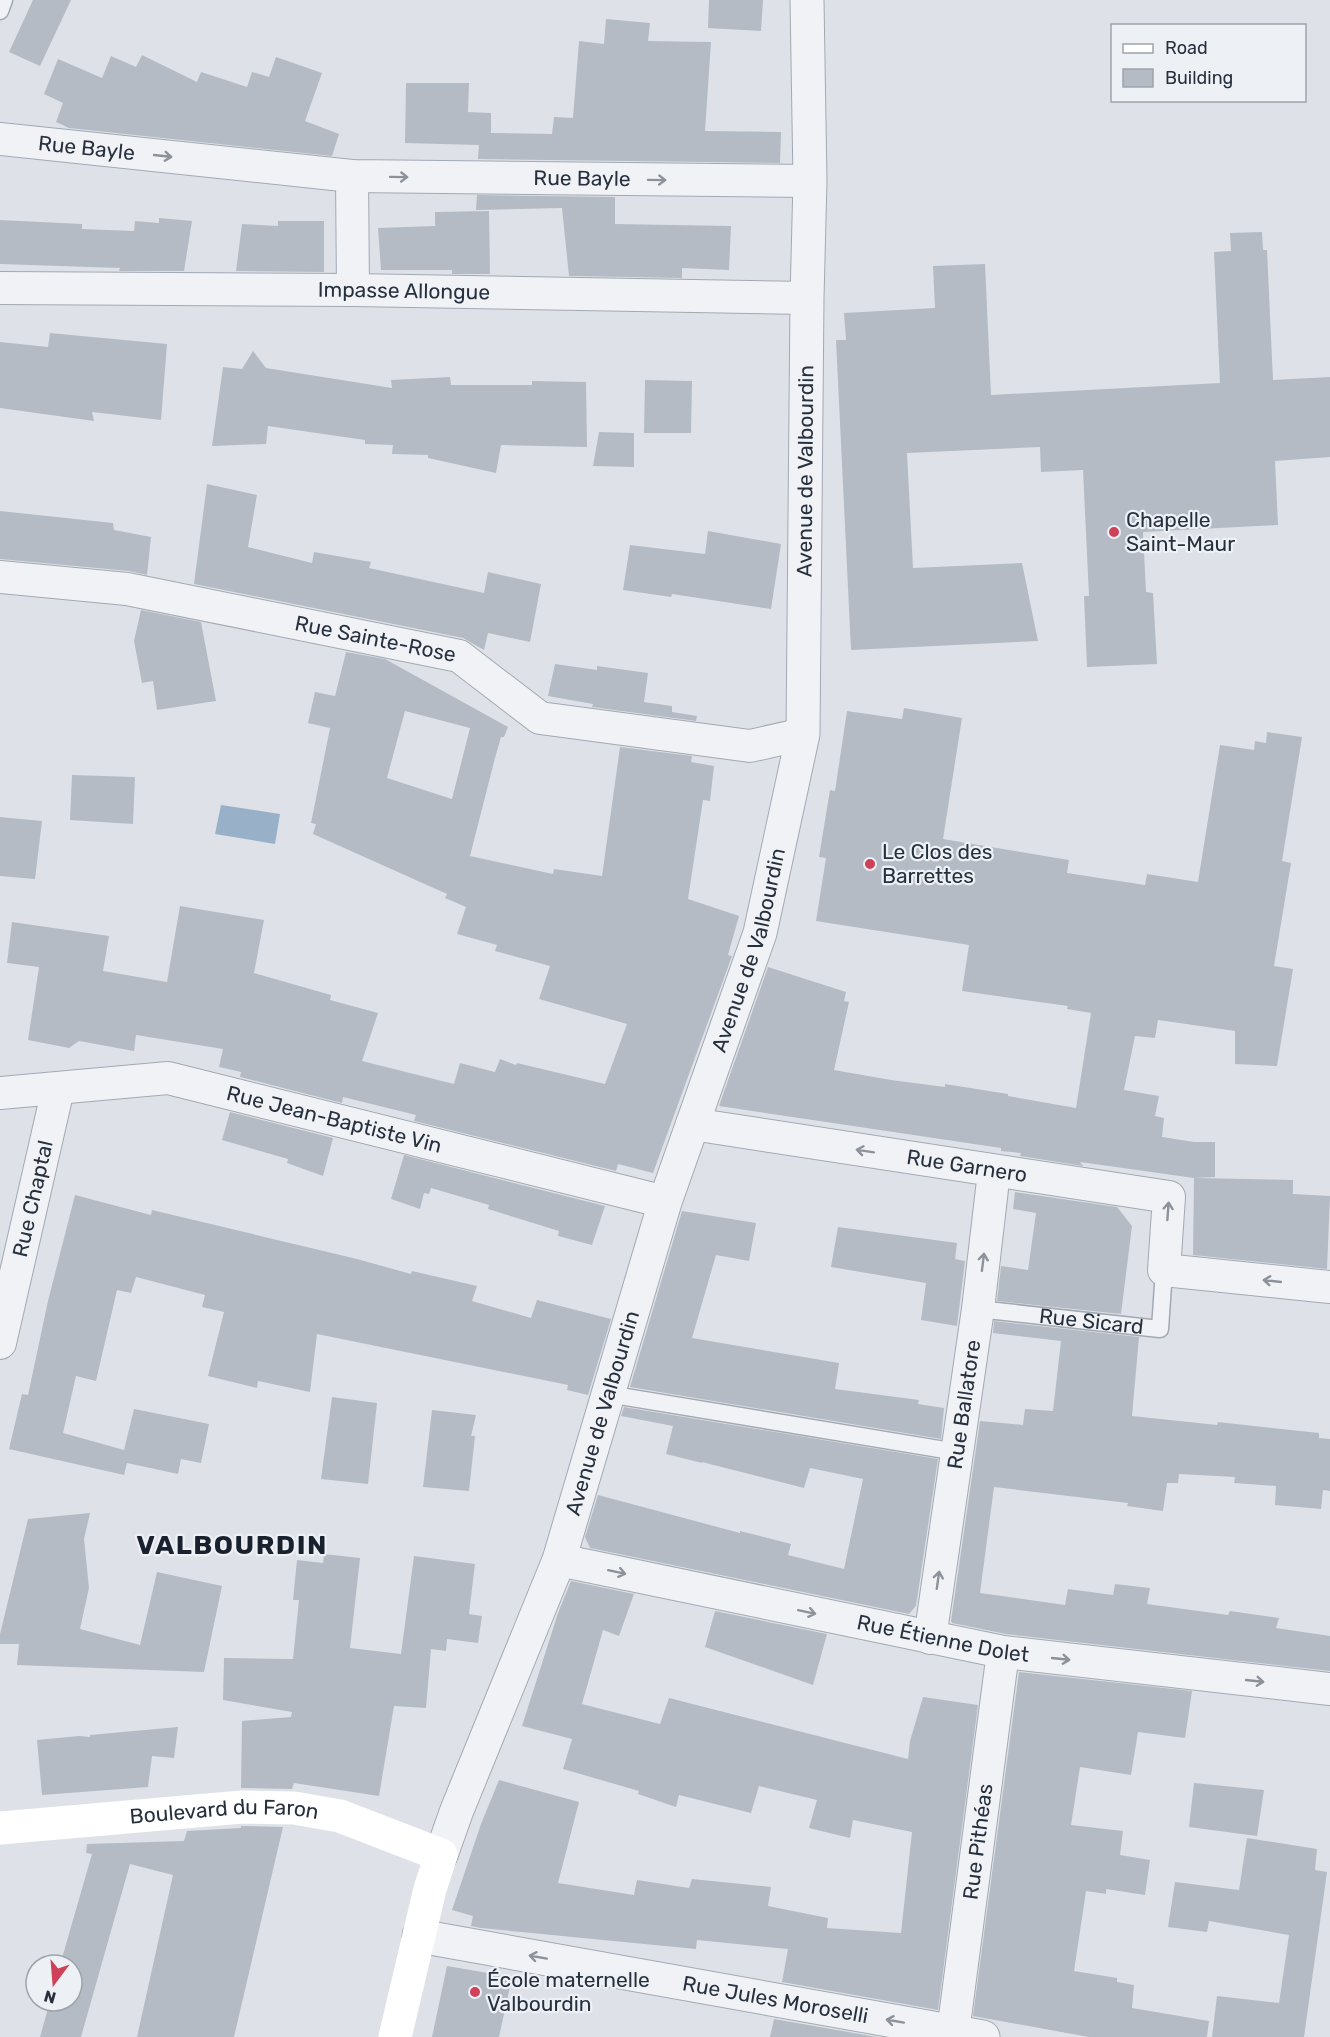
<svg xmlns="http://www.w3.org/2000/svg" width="1330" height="2037" font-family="Rubik,sans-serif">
  <rect width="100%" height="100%" fill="#dee2e8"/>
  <path fill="#98b1c8" d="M221,805L280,814L275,844L215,834Z"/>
  <path fill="#b5bbc4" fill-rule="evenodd" d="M33,0H71L40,66L9,52Z
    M709,0H763L761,31L708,28Z
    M606,19L650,23L648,41L711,42L705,131L781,132L780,163L478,159L479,145L405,143L406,83H469L468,112L491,113V133L552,134L554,117L573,118L579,41L604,44Z
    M142,55L197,82L201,72L247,87L252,72L269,77L276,57L322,73L305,121L339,134L332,156L69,128L56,122L63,103L44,94L58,59L102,78L111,56L136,67Z
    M477,195L615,197V224L731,226L729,270L682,268V278L569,276L562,208L476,210Z
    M489,211L490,274H452V270H381L378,228L435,226V212Z
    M159,218L192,221L184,271H119L120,268L0,264V220L82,224V229L134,231L135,221L159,223Z
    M278,221H324V272L236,271L242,224L278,226Z
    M1262,232L1263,250H1267L1273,380L1330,377V457L1275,461L1278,525L1143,532L1146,592L1153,593L1157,664L1087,667L1084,596H1089L1083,470L1041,472L1040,447L907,453L913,568L1022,563L1038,641L851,650L836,340H846L844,313L935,308L933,266L985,264L991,395L1220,383L1214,252L1231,251L1230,233Z
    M50,333L167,344L161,420L92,412L94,421L0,408V342L48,347Z
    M253,351L266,368L392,388L391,380L450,377L451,385H532V381L586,382L587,447L501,445L496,473L428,458V455L392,454L393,445L365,444V440L268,426L266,444L212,446L223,367L242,369Z
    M645,380L692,381L691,433H644Z
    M599,432L634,433V467L593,466Z
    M207,484L257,495L248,547L312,563L314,552L371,562L369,568L484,593L488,572L541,584L530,642L488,633L484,650L463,638L194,584Z
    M0,511L113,523L114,530L151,537L147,575L129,571L0,559Z
    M708,531L781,544L771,609L672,594L671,597L623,590L630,545L705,554Z
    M141,610L201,622L216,701L157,710L153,681L142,683L134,641Z
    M346,652L385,659L508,727L504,737H501L495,758L470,856L553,874L554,869L602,876L620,747L692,756L691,762L714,766L710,801L703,800L688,899L739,916L728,955L732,956L653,1173L618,1164L616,1171L414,1121L416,1115L343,1097L342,1103L240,1077L241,1072L219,1067L223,1049L136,1035L134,1051L79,1041L69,1048L28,1040L39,967L7,963L12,922L109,936L103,971L167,982L180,906L264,920L254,973L331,995L330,1000L378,1013L362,1061L454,1084L460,1063L495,1072L500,1059L516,1065L517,1063L605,1084L627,1024L539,999L550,966L495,951L497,945L457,934L466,907L445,898L447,894L313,834L316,824L311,823L330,728L308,723L315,692L335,696ZM405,711L470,728L452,799L387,778Z
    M555,664L597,670V666L648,673L644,702L672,706V712L697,716L696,721L592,707L593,704L548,696Z
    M904,708L962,718L943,839L1069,860L1067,873L1145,885L1147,874L1198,882L1220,745L1254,750L1255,741L1266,743L1267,732L1302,737L1282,861L1291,863L1274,966L1293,969L1277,1066L1235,1064V1031L1158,1020L1155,1038L1135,1036L1124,1090L1159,1096L1155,1116L1164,1118L1162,1137L1194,1142H1215V1177L1194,1178L1080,1162L1083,1166L1020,1156L1021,1153L1001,1151V1148L719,1106L768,967L846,992L844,1001L849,1002L834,1070L891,1080L945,1087V1084L1008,1094V1096L1076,1108L1091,1013L1067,1009L1068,1006L962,991L969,945L816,921L826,858L819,857L830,790L835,791L847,711L902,719Z
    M72,775L135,777L133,824L70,820Z
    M0,817L42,821L35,879L0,876Z
    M230,1112L333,1138L323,1176L287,1163L288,1159L222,1140Z
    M404,1155L605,1206L592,1245L558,1236L559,1231L488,1209L489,1205L431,1188L429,1194L424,1193L420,1209L391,1199Z
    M1194,1178L1293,1180V1194L1330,1196L1327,1269L1193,1255Z
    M1015,1192L1117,1207L1132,1226L1121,1314L997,1301L1001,1266L1028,1270L1036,1213L1013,1209Z
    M75,1195L151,1215L152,1210L357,1259L411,1274L412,1271L477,1286L472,1301L531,1318L537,1300L611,1319L588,1395L567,1390L568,1385L317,1334L310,1392L258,1381L257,1388L208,1376L224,1312L202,1307L205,1295L136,1277L131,1293L117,1290L96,1381L76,1376L63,1433L124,1450L134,1409L209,1424L201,1463L181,1459L178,1474L127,1463L124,1475L9,1449L22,1394L28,1395L48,1301Z
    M682,1211L756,1223L749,1261L716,1255L692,1338L839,1363L835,1389L919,1400L918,1404L944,1408L941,1439L630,1387Z
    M838,1227L957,1243L955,1259L965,1261L957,1326L921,1320L926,1283L831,1267Z
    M994,1321L1139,1337L1132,1416L1217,1425L1218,1422L1319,1433V1438L1330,1439V1491L1323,1490L1321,1509L1275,1505L1276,1486L1234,1483L1235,1477L1179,1474L1178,1483H1167L1163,1511L1127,1506L1128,1503L994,1487L980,1593L1065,1605L1068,1589L1113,1595L1115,1584L1150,1588L1147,1604L1228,1615L1230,1611L1279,1618L1276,1628L1330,1636V1671L1006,1634L952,1623L951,1621L980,1421L1023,1425L1025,1409L1053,1411L1061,1341L993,1333Z
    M332,1397L377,1403L368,1484L321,1479Z
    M624,1407L938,1459L916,1606L909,1614L590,1548L585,1537L598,1495L740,1533V1531L791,1544L788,1555L844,1569L863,1479L810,1468L804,1488L702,1462V1463L666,1454L673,1426L621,1416Z
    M432,1410L476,1415L471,1436H475L469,1491L423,1487Z
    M90,1513L84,1539L89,1588L80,1629L140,1645L157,1572L222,1586L204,1672L17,1665L19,1644H0V1634L28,1519Z
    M324,1554L360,1558L350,1648L401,1654L414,1556L475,1564L469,1614L482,1616L478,1643L447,1639L446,1651L431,1649L426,1708L394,1706L379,1796L294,1783L292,1789L241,1788L242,1721L291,1717L292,1712L223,1700L224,1658L293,1659L299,1600H293L297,1560L323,1563Z
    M571,1581L634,1594L619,1636L603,1630L582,1704L660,1724L669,1698L908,1759L910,1741L923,1697L978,1705L938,2010L782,1982L788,1949L697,1940L696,1949L481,1928L471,1926L473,1916L452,1910L481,1824L499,1780L579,1802L558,1883L634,1895L637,1880L689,1888L692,1879L771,1887L768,1906L828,1918L827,1928L901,1933L912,1832L853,1820L850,1838L809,1828L817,1800L759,1786L751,1813L679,1795L676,1807L638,1794L639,1791L563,1769L572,1739L522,1726L558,1613Z
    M715,1611L827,1634L813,1685L705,1647Z
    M1019,1672L1192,1691L1185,1738L1138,1732L1131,1775L1080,1767L1071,1825L1123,1831L1120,1855L1150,1860L1145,1895L1106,1889V1894L1086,1891L1074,1971L1117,1978V1982L1134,1985L1132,2008L1209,2021L1207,2037H1089L973,2016Z
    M178,1727L174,1758L152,1756L148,1787L42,1795L37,1740L79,1736L90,1737V1735Z
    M1194,1783L1264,1790L1257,1836L1189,1827Z
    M241,1826L283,1827L234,2037H137L173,1875L130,1864L81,2037H40L50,2001H72V1965H60L92,1854L86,1853L87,1844L184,1841L187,1831L241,1828Z
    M1247,1838L1317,1849L1315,1870L1327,1872L1304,2037H1212L1217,1996L1279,2003L1289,1935L1209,1921L1207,1932L1168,1927L1175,1882L1239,1890Z
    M447,1966L512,1977L499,2037H432Z
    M774,2019L877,2037H770Z"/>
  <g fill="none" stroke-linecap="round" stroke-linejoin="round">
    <g stroke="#a3a9b2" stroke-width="19">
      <g id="service">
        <path d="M0,11L4,0"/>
        <path id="s1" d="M978,1309L1160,1329L1164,1270"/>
        <path d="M608,1394L957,1452"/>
      </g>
    </g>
    <g stroke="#a3a9b2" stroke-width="34">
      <g id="minor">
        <path id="s2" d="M0,139L352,176L810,181"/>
        <path d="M352,176L353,290"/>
        <path id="s3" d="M0,288L353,290L807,298"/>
        <path id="s4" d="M0,577L127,589L459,656L540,718L750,746L803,734"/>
        <path id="s5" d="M0,1093L168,1078L665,1202"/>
        <path id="s6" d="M692,1124L1169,1197L1164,1270L1330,1287"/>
        <path id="s7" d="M0,1343L58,1089"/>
        <path id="s8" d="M559,1560L1003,1652L1330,1689"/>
        <path id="s9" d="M930,1638L978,1309L994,1172"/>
        <path id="s10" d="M953,2032L1003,1652"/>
      </g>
    </g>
    <g stroke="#a3a9b2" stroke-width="35">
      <g id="tertiary">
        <path id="s11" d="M441,1855L457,1810L559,1560L665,1202L760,933L803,734L807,298L810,181L807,0"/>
        <path id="s12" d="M419,1936L983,2037"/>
      </g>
    </g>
    <use href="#service" stroke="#f0f2f6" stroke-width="16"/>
    <use href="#minor" stroke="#f0f2f6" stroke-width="32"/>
    <use href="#tertiary" stroke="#f0f2f6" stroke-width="33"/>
    <path stroke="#fff" stroke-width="33" id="s13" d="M0,1828L242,1807L294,1808L340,1816L441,1855L430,1889L395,2037"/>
  </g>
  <defs><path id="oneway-shaft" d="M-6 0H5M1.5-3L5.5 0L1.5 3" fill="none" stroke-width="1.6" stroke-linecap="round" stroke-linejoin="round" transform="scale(1.5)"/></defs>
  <g stroke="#8c919a">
    <use href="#oneway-shaft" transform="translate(163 156) rotate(6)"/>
    <use href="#oneway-shaft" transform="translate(399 177) rotate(1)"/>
    <use href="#oneway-shaft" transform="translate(657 180) rotate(1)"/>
    <use href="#oneway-shaft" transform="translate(865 1151) rotate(-171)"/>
    <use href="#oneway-shaft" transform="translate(1168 1211) rotate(-86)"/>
    <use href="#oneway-shaft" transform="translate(983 1262) rotate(-83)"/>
    <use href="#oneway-shaft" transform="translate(1272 1281) rotate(-174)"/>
    <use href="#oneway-shaft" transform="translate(617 1572) rotate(12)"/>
    <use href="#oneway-shaft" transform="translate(938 1580) rotate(-82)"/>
    <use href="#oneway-shaft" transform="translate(807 1612) rotate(12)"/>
    <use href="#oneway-shaft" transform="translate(1061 1659) rotate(6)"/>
    <use href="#oneway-shaft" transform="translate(1255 1681) rotate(6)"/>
    <use href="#oneway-shaft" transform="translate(538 1957) rotate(-170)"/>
    <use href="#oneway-shaft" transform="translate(895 2021) rotate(-170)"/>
  </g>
  <g fill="#cf4059" stroke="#edf1f5" stroke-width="2">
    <circle cx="1114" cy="532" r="6"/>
    <circle cx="870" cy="864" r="6"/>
    <circle cx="475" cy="1992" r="6"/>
  </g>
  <g text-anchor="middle" stroke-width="4.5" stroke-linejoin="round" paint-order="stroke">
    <g font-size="21" fill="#27303e" stroke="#edf1f5">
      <text dy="7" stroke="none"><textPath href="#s2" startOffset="87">Rue Bayle</textPath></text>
      <text dy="7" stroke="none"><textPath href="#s2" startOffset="584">Rue Bayle</textPath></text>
      <text dy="7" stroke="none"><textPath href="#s3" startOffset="404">Impasse Allongue</textPath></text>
      <text dy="7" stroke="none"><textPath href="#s11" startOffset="1443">Avenue de Valbourdin</textPath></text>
      <text dy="7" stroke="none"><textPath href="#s4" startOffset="381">Rue Sainte-Rose</textPath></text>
      <text dy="7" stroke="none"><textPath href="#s11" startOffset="957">Avenue de Valbourdin</textPath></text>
      <text dy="7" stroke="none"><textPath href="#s5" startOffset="340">Rue Jean-Baptiste Vin</textPath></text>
      <text dy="7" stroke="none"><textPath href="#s6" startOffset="278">Rue Garnero</textPath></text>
      <text dy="7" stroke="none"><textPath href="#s7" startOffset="148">Rue Chaptal</textPath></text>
      <text dy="7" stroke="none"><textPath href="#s1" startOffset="114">Rue Sicard</textPath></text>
      <text dy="7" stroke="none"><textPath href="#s9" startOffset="236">Rue Ballatore</textPath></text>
      <text dy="7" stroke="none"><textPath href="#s11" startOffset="471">Avenue de Valbourdin</textPath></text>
      <text dy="7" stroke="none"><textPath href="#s8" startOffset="392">Rue Étienne Dolet</textPath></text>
      <text dy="7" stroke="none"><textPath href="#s13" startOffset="225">Boulevard du Faron</textPath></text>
      <text dy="7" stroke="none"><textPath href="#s10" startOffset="192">Rue Pithéas</textPath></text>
      <text dy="7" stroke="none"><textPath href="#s12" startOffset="362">Rue Jules Moroselli</textPath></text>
    </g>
    <g font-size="21" fill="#27303e" stroke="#edf1f5" text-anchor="start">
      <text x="1126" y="527">Chapelle<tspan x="1126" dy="24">Saint-Maur</tspan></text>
      <text x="882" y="859">Le Clos des<tspan x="882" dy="24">Barrettes</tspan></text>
      <text x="487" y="1987">École maternelle<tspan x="487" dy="24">Valbourdin</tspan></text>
    </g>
    <g font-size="27" font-weight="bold" letter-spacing="1.5" fill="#19212f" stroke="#edf1f5">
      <text x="232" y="1554">VALBOURDIN</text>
    </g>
  </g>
  <rect x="1111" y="24" width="195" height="78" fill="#edf1f5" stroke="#9ea4ac" stroke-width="1.5"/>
  <rect x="1123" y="44" width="30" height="9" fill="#ffffff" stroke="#9ea4ac" stroke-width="1.5"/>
  <text x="1165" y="54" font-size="18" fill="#27303e">Road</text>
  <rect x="1123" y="69" width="30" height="18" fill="#b5bbc4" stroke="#9ea4ac" stroke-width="1.5"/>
  <text x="1165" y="84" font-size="18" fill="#27303e">Building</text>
  <g transform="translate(54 1983) rotate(196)"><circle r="28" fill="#edf1f5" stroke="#9ea4ac" stroke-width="1.5"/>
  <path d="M0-4.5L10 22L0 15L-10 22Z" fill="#cf4059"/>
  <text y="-9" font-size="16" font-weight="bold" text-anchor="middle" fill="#27303e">N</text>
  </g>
</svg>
